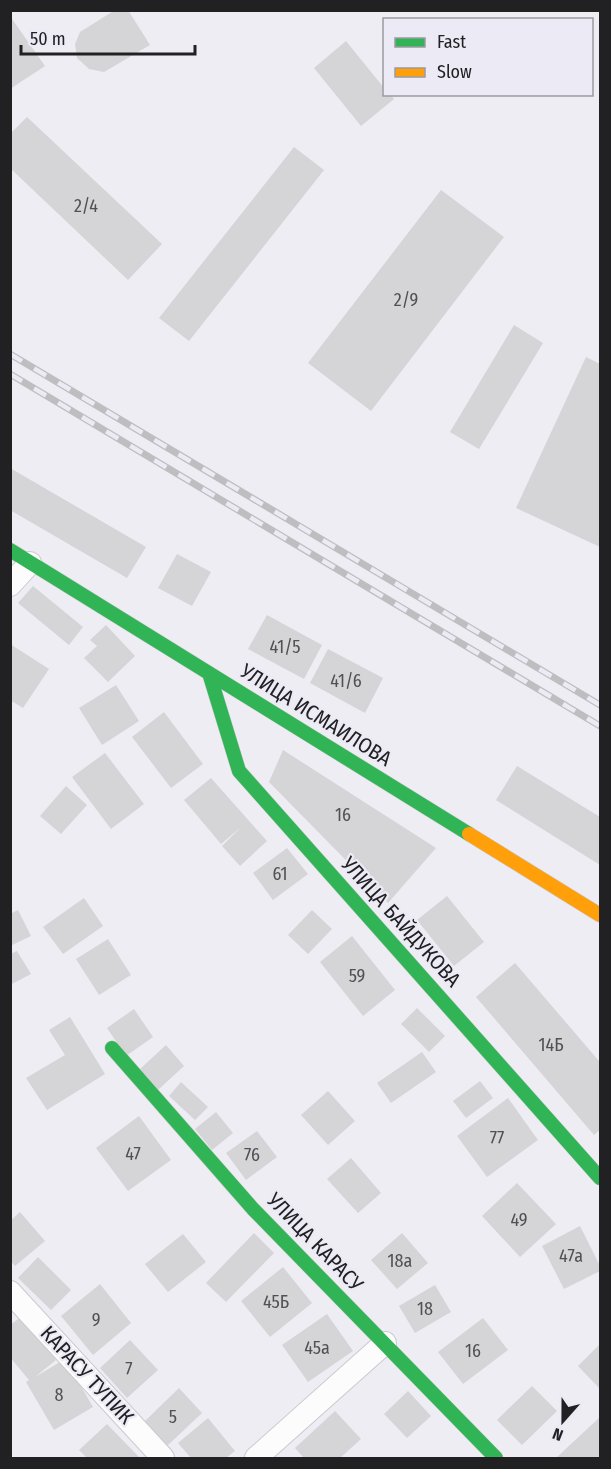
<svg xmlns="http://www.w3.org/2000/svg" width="611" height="1469" font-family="'Fira Sans Condensed',sans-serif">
  <rect width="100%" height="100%" fill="#eeedf3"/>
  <path fill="#d5d4d7" d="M115,10H128L150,45L104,72L89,69L77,58L75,44L80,32Z
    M10,16L45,66L10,89Z
    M346,41L384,88V94H390L394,99L361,126L314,68Z
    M27,117L162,244L128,280L10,168V134Z
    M294,147L324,170L189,341L159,318Z
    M441,190L504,237L371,411L308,363Z
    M514,325L543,343L479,449L450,432Z
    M586,357L600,364V547L516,508Z
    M10,468L146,547L127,578L10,510Z
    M177,554L211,572L192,606L158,588Z
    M33,586L83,627L69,645L18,603Z
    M267,615L322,645L304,679L248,649Z
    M106,625L135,656L108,682L84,658L97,646L90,640Z
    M10,644L49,669L23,708L10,700Z
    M328,649L383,678L365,713L310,683Z
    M116,685L139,721L102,745L79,708Z
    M164,712L203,764L171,788L132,737Z
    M283,750L436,848L388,903L269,782Z
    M105,753L144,804L111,829L72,777Z
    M517,766L600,817V865L496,800Z
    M211,778L267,841L240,866L222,846L241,827L221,844L184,800Z
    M66,786L87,805L61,834L40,816Z
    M287,848L308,874L273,900L253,873Z
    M447,896L484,942L454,966L417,920Z
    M84,898L103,926L63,954L43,927Z
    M18,910L31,936L10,946V914Z
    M312,910L332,929L308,954L288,935Z
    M352,936L395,990L363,1016L320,962Z
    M108,939L131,975L99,995L76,959Z
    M17,951L31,974L10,985V954Z
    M515,963L599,1061L600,1059V1130L594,1135L476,997Z
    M417,1008L445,1036L429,1052L401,1024Z
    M134,1009L153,1037L126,1056L107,1028Z
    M70,1017L105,1074L47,1110L26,1078L65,1055L49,1030Z
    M166,1045L184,1066L158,1090L140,1069Z
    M422,1052L436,1072L391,1103L377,1083Z
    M480,1081L493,1098L466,1118L453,1101Z
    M181,1082L208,1107L195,1120L169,1096Z
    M328,1091L355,1121L328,1145L301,1115Z
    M508,1098L538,1140L487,1177L457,1136Z
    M216,1112L233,1133L212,1150L195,1129Z
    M139,1116L171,1160L128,1191L96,1148Z
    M257,1131L277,1157L246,1180L226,1153Z
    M351,1158L381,1193L358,1213L327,1179Z
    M517,1183L556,1224L520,1257L482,1216Z
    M20,1212L45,1241L15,1266L10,1260V1221Z
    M580,1226L600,1266V1271L564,1289L542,1246Z
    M254,1233L274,1253L226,1302L206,1283Z
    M402,1233L428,1263L397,1289L371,1260Z
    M183,1234L206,1262L168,1292L145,1264Z
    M38,1257L71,1290L51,1310L18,1278Z
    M283,1267L312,1303L270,1337L241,1301Z
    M100,1284L131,1323L93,1355L61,1316Z
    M435,1285L451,1312L415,1333L399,1306Z
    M327,1314L353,1351L308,1382L282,1345Z
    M21,1317L56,1360L35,1377L65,1359L93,1407L54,1430L26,1382L29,1380L10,1357V1325Z
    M483,1318L508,1350L463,1384L438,1352Z
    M130,1340L158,1370L127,1398L100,1368Z
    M600,1344V1389L578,1366Z
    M532,1386L557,1411L522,1445L497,1420Z
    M179,1388L202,1413L167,1446L144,1422Z
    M408,1391L431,1416L407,1438L384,1414Z
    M335,1411L361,1439L340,1458H304L295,1448Z
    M600,1417V1458H556Z
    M208,1418L235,1451L226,1458H191L178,1443Z
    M107,1424L140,1458H87L79,1450Z"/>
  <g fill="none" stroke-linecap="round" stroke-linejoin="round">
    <g stroke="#cbcacf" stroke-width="24">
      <path id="street" d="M10,585L30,563
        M10,1292L163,1458
        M256,1458L385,1343"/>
    </g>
    <g stroke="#cbcacf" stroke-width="15">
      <path id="fast" d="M10,550L469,834
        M209,673L239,771L600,1178
        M112,1048L253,1209L496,1458"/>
    </g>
    <g stroke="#cbcacf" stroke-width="15">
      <path id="slow" d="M469,834L600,915"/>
    </g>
    <use href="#street" stroke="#fcfcfd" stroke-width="22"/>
    <use href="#fast" stroke="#30b455" stroke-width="14"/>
    <use href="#slow" stroke="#ff9f0a" stroke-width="14"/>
    <g stroke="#bebdbf" stroke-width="7">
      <path id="rail" d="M10,354L600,705
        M10,374L600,726"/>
    </g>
    <use href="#rail" stroke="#ecebf5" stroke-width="4.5" stroke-dasharray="14" stroke-linecap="butt"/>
  </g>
  <g text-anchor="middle" stroke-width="4.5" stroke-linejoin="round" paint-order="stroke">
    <g font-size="18" fill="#515054">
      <text x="86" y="212">2/4</text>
      <text x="406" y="306">2/9</text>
      <text x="285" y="653">41/5</text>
      <text x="346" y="687">41/6</text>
      <text x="343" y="821">16</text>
      <text x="280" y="880">61</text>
      <text x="357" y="982">59</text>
      <text x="551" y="1051">14Б</text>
      <text x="497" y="1144">77</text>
      <text x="133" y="1160">47</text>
      <text x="252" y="1161">76</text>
      <text x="519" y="1226">49</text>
      <text x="571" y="1262">47а</text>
      <text x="400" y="1267">18а</text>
      <text x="276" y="1308">45Б</text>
      <text x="425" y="1315">18</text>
      <text x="96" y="1326">9</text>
      <text x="317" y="1354">45а</text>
      <text x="473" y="1357">16</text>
      <text x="129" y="1375">7</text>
      <text x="59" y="1401">8</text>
      <text x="173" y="1423">5</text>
    </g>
    <g font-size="21" fill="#212124" stroke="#ecebf5">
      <text transform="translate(316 715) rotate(32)" y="7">УЛИЦА ИСМАИЛОВА</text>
      <text transform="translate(401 922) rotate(48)" y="7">УЛИЦА БАЙДУКОВА</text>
      <text transform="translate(315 1242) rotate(46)" y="7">УЛИЦА КАРАСУ</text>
      <text transform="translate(87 1375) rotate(47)" y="7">КАРАСУ ТУПИК</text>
    </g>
  </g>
  <rect width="611" height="1469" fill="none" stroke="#212124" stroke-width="24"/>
  <rect x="383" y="18" width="210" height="78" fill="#ecebf5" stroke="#9b9aa1" stroke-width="1.5"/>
  <rect x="395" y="38" width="30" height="9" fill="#30b455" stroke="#9b9aa1" stroke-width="1.5"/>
  <text x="437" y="48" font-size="18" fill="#212124">Fast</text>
  <rect x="395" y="68" width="30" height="9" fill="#ff9f0a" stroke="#9b9aa1" stroke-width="1.5"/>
  <text x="437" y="78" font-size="18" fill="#212124">Slow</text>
  <g transform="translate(563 1421) rotate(201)" stroke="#ecebf5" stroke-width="4.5" paint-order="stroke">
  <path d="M0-4.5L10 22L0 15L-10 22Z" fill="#212124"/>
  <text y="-9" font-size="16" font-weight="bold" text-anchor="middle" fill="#212124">N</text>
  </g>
  <path d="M21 45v9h174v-9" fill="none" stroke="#212124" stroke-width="3"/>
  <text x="30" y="45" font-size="18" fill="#212124" stroke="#ecebf5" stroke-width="4.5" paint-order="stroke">50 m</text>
</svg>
